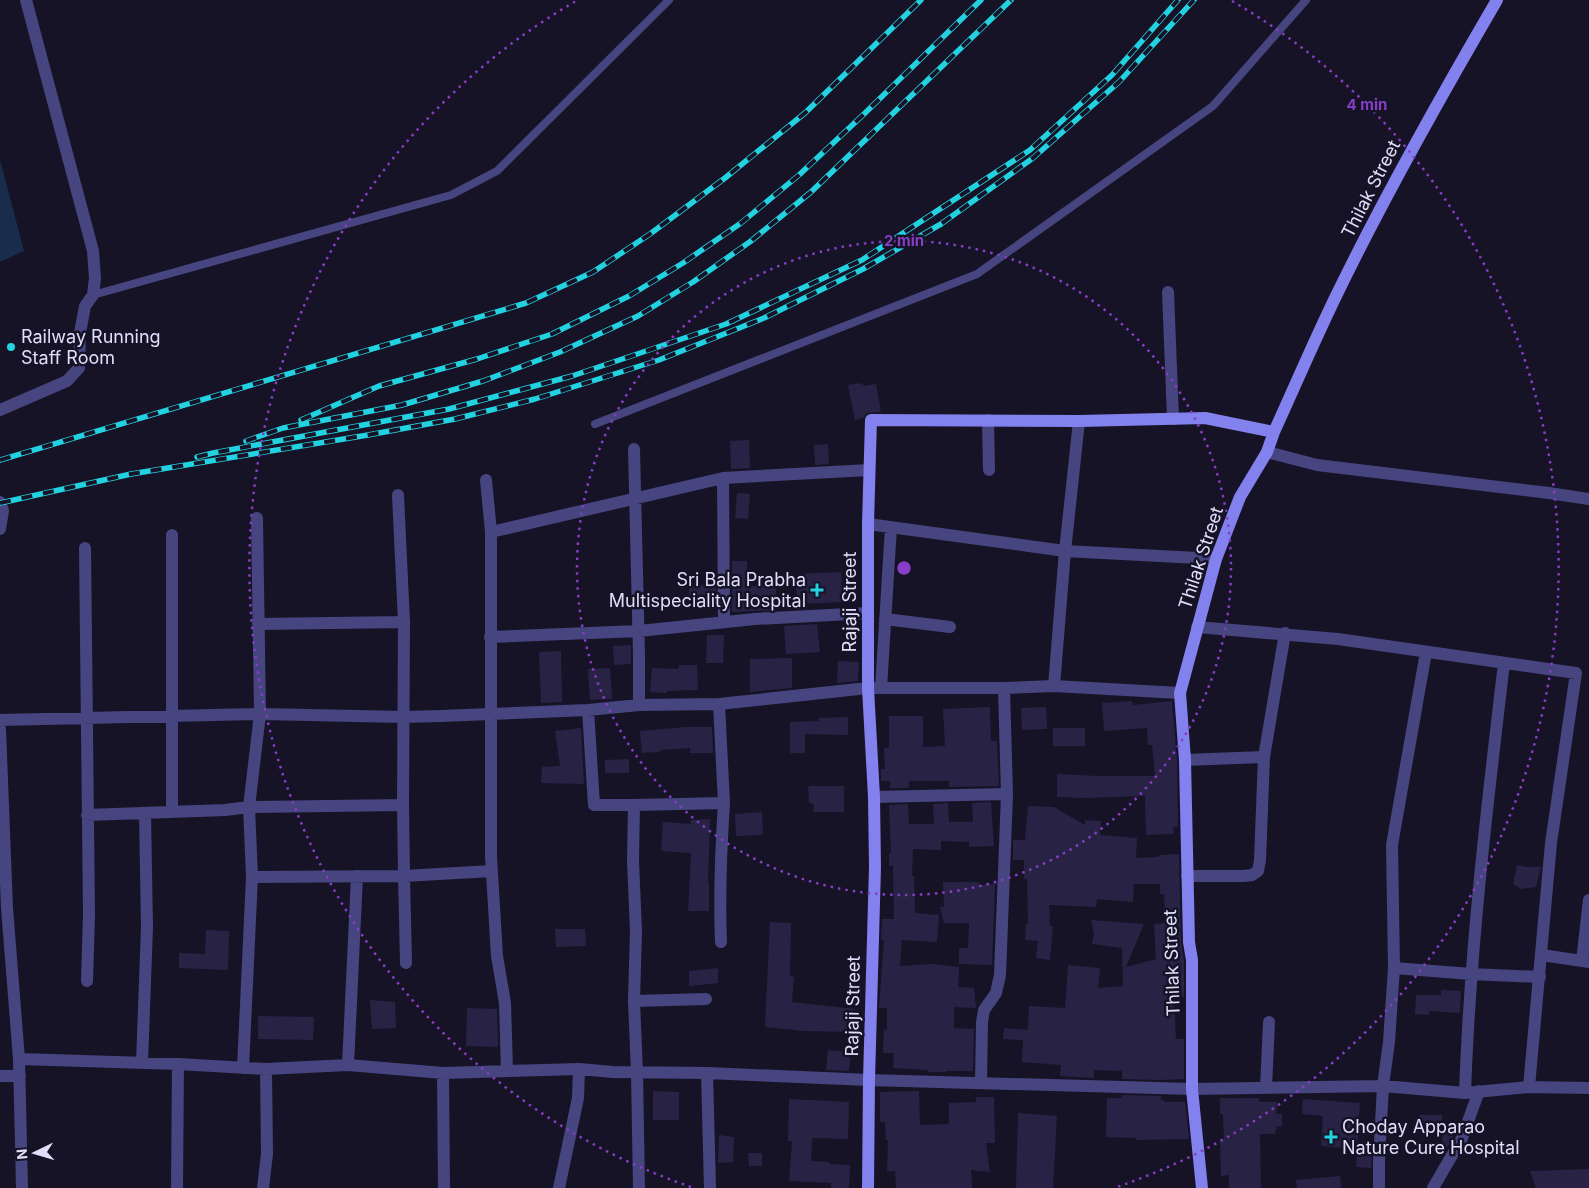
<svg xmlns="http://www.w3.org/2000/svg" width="1589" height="1188" font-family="Inter,sans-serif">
  <rect width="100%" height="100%" fill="#161327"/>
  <path fill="#182d4b" d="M0,160L24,251L0,262Z"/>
  <path fill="#282245" d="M860,383L865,386L876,384L881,412L867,413L863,418L855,420L848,385Z
    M749,440L750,468L731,469L730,441Z
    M828,444L829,464L815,465L814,445Z
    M737,493L750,494L748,519L735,518Z
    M732,561H747V586H776V610L732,612Z
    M841,572L843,602L797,604L796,574Z
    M716,585V600H689V586Z
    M817,624L820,652L786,654L784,626Z
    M707,635H724L723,663H706Z
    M631,645V664L614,665L613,646Z
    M561,651L562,702L541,703L539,652Z
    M792,658V688L750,692V659Z
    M838,661L859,662L858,681L837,683Z
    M679,665H697L698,690L667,691L666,693L650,692L652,668L679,669Z
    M610,668L612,699L590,700L588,669Z
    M1132,701L1133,705L1172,701L1177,760L1178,827H1173L1174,834L1146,835L1145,796L1084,798L1057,797V774L1098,776H1155L1152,745H1148L1147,728L1104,731L1102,703Z
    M990,707L991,741H997L999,786L949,787V781H909V787L907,788H890V781H881V769H885L884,748H889V716H923V747L945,746L943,709Z
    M1046,707L1047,729L1022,730L1021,708Z
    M848,717V735L805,734V753H790V722L819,721V718Z
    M686,727H712L713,753H690V748L660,750V752L642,753L640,731Z
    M581,728L584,784L541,783L542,767L560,766L555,731Z
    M1053,728H1085V746H1053Z
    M629,759V773H605V760Z
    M808,786H844V812H813L814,805L809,802Z
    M991,802L994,846L969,847V842L941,841V850L913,849L912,876H914L915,913L939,915L937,942L902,940L900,966L933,964L959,967L958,987L974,988L976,1008L954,1007V1028L974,1029L973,1071H946V1072H928V1070L893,1068L894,1053H883L884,1029L887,1030V1008H879L884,940H881L882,919H894L893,866H889V853H891L889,805L908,804L909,824H934L933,804L948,803L949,822H973L972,803Z
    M1028,806L1054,807L1085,825V820L1101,821L1100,835L1137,838L1136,858L1158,857L1160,855L1179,854L1181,942L1184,961V997H1174L1176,1039H1184V1079L1160,1080L1122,1079V1071L1094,1070V1078L1060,1076L1061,1065L1022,1062L1023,1040L1003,1039L1004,1028L1028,1030L1029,1006L1065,1008L1068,965L1100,968L1098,988L1123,986L1122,948L1092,944L1094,934L1091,920L1144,924L1126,967L1156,959L1154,924L1165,923L1164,894H1160V884H1134L1133,902L1097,899L1096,907L1049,905L1050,926H1053L1050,960L1036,958L1038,941L1025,940L1026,924H1028L1027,879H1024V860H1013V840H1025Z
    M762,812L763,835L736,836L735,814Z
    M710,819L708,882H709V911H688L691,853L661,851L663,822L691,824V820Z
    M1517,865L1527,867H1541L1536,887L1521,889L1513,884Z
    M943,882H979V885L995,884L992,965L959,964V948H968L969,923H944L940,907H944Z
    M770,922L791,923L790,976L794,977L792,1002L855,1009L853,1032L803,1031L765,1027Z
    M555,929H585L586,946L556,947Z
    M206,930L229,931L228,970L179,968V953L205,954Z
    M718,968V983L689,986V971Z
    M1441,990L1461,991L1460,1013L1429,1011V1015L1415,1014L1416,995H1441Z
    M370,1000L395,1002L396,1028L372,1029Z
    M467,1008L497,1009L498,1047L466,1046Z
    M258,1016L314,1017L313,1040L258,1039Z
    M828,1050L851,1052L849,1071L826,1070Z
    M653,1091L679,1092V1120H653Z
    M919,1091L920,1125L949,1124V1103L976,1102V1097H994L995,1143H986L990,1172L971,1170L972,1188H896L895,1171H887L888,1140H886L885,1122H880V1092Z
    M1122,1095L1161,1096V1100H1164V1102H1185L1189,1139L1136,1140V1138L1106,1137L1107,1098H1122Z
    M1220,1098H1259V1102H1277L1276,1114H1282V1127L1277,1126L1275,1134H1260L1261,1188H1229V1175L1221,1176L1220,1140H1224L1223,1114H1220Z
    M789,1099L849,1102L848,1139L812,1138L811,1161L829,1162V1164L850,1165L849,1188H831V1183L789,1181L792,1141H788Z
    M1303,1099L1360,1103L1357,1149L1321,1146L1323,1116L1302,1114Z
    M1018,1113L1057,1116L1053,1188H1016Z
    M1419,1115H1442V1127H1419Z
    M1443,1130L1456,1131L1447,1148H1442Z
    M719,1135L734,1137L733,1162L718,1163Z
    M1358,1146L1372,1147L1371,1168L1356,1167Z
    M748,1153H762V1166H749Z
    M1589,1169V1188H1536L1530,1171Z
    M1340,1176L1341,1188H1297L1296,1180Z"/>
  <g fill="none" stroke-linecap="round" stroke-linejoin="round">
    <path stroke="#46457f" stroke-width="8" d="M93,295L451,195L497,171L669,0
      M595,424L977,274L1213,106L1306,0"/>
    <path stroke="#46457f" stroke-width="12" d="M1168,292L1173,419
      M0,410L67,381L79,368L80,333L85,306L93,295L95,278L93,251L26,0
      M988,420L989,470
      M634,449L639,656V705
      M1267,452L1317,465L1549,493L1589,499
      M723,478L724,621
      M486,480L491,532V857L497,956L505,1003L507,1071
      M0,502L3,511L0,529
      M257,518L260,714L249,807L252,877L404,876L403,805
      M868,524L1065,551L1216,559
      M491,532L723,478L869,470
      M85,548L89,914L87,981
      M885,619L950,627
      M258,624L404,622
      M1197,627L1338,639L1576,673L1551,843L1529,1087
      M490,637L639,631L755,619L868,613
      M1054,686L1065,551L1079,421
      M881,688L891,527
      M588,710L594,805H634L633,861L636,931L634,1001L637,1073L639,1188
      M0,720L260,714L404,717L441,716L588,710L639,705L719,704L868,688H1004L1054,686L1180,693
      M0,729L7,908L19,1059L22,1188
      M1185,760L1264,757L1285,633
      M874,797L1007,794L1004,688
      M634,805L724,803L719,704
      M172,811V535
      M87,815L225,810L249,807L403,805L404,622L398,495
      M1187,876H1244L1252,875L1258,871L1260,860L1264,757
      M721,942C719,896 721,849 724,803
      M1542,955L1589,962
      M1582,961L1589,900
      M406,963L404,876L492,871
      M1394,968L1471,974L1540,977
      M634,1001L706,999
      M19,1059L178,1064L266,1069L348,1065L443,1073L579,1069L613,1072L707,1073L869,1080L1192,1089L1383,1086L1465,1093L1529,1087L1589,1088
      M142,1063L147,927L145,814
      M348,1065L357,876
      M243,1068L252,877
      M443,1073L444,1188
      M707,1073L710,1188
      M0,1076H20
      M981,1083L982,1022L984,1010L996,993L1000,975L1007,794
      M1266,1088L1269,1022
      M1465,1093C1470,949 1487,806 1504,663
      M177,1188L178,1064
      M263,1188L267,1154L266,1069
      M559,1188L578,1098L579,1069
      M1379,1188V1161L1383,1086L1389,1042L1394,968L1392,845L1426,652
      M1433,1188L1462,1138L1479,1091"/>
    <path stroke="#8281ee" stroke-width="12" d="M868,1188L869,1080L875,867L874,797L868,688V524L871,420L1079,421L1205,418L1274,432
      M1202,1188L1192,1089V960L1189,942L1185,760L1180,693L1216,559L1240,497L1267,452L1274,432C1295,386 1315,339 1337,294C1386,193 1441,96 1497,0"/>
    <g stroke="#23d2e1" stroke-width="5.5">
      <path id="rail" d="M301,420L379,386L477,359L552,334L629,296L683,263L741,223L799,175L863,115L981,0
        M246,441L283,428L402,405L483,381L560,352L638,316L693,282L751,241L811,192L1011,0
        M197,457L213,453L449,409L572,376L726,324L862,260L1030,150L1112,75L1178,0
        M0,460L526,303L593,272L650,234L725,178L805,113L921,0
        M0,503L131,474L368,435L455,419L535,399L659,360L764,318L863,269L941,224L1033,158L1119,82L1194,0"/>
    </g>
    <use href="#rail" stroke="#161327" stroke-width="4" stroke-dasharray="11" stroke-linecap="butt"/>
  </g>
  <g fill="none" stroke="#853ec5" stroke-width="2.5" stroke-dasharray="2.5 5">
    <circle cx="904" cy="568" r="327"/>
    <path d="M691 1187A655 655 0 0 1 576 1M1232 1A655 655 0 0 1 1117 1187"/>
  </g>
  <g fill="#23d2e1" stroke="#161327" stroke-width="2">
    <circle cx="11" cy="347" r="5"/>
    <path d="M814.5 582.5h5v5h5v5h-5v5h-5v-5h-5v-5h5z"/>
    <path d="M1328.5 1129.5h5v5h5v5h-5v5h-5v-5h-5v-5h5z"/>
  </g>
  <g text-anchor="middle" stroke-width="5" stroke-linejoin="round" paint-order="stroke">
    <g font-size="18" fill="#e0defa" stroke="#161327">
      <text transform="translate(1371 189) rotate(-63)" y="6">Thilak Street</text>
      <text transform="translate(1201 558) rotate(-72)" y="6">Thilak Street</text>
      <text transform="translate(850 602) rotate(-90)" y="6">Rajaji Street</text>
      <text transform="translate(1172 963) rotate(-92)" y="6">Thilak Street</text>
      <text transform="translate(853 1006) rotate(-89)" y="6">Rajaji Street</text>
    </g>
    <g font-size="18" fill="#e0defa" stroke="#161327" text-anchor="start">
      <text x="21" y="343">Railway Running<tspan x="21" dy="21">Staff Room</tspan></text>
      <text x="806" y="586" text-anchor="end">Sri Bala Prabha<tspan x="806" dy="21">Multispeciality Hospital</tspan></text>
      <text x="1342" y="1133">Choday Apparao<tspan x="1342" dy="21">Nature Cure Hospital</tspan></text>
    </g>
  </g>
  <circle cx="904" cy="568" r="8" fill="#853ec5" stroke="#161327" stroke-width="2.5"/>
  <g font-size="15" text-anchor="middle" font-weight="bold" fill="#853ec5" stroke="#161327" stroke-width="5" stroke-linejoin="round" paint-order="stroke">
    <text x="1367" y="110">4 min</text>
    <text x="904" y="246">2 min</text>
  </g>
  <g transform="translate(35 1153) rotate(265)" stroke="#161327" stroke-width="4" paint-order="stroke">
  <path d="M0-4L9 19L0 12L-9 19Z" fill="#e0defa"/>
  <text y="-8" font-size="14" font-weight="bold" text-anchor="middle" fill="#e0defa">N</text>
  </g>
</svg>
